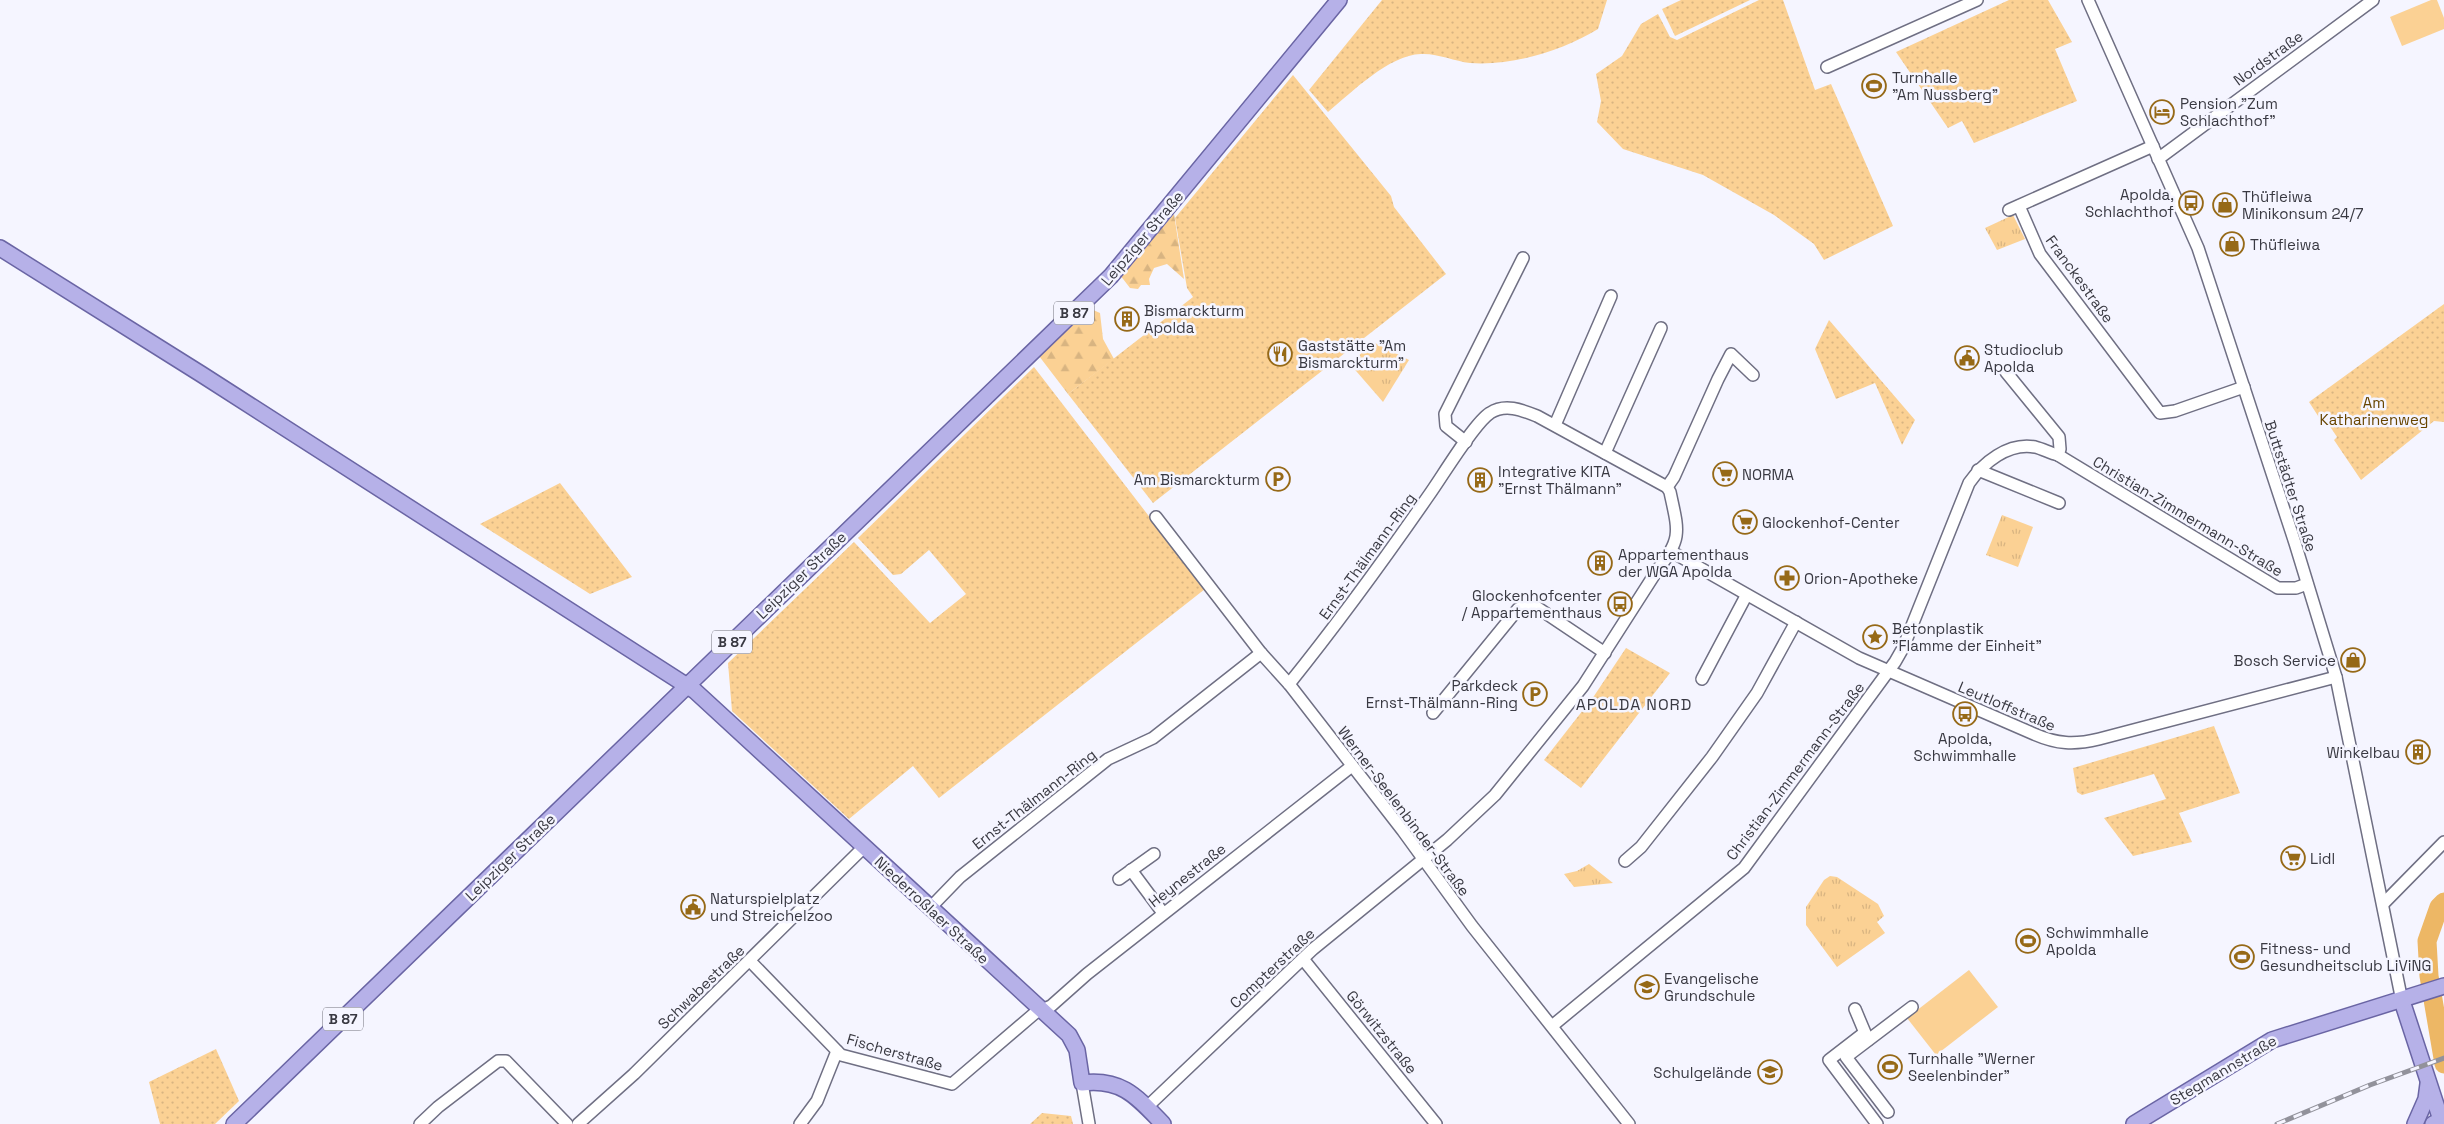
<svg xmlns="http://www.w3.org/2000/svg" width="2444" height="1124" font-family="'Space Grotesk',sans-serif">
<defs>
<pattern id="grass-dots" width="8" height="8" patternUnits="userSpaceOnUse" patternTransform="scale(1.25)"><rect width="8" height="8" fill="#fbd194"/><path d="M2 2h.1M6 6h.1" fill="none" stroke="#d8b481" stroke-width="1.8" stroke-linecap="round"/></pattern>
<pattern id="forest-firs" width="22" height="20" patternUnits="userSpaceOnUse" patternTransform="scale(1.25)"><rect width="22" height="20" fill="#fbd194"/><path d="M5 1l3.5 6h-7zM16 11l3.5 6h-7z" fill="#d8b481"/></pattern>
<pattern id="park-tufts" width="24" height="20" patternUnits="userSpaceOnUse" patternTransform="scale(1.25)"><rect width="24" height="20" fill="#fbd194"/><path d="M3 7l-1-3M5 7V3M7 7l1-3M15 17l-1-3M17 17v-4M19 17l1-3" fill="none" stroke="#d8b481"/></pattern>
</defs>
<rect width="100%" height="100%" fill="#f5f5ff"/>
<g fill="url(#grass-dots)">
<path d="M1382,0H1607L1598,29C1562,51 1513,66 1470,63C1454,61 1437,53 1421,54C1389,55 1352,92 1328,112L1309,90Z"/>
<polygon points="1681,0 1750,0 1675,36 1662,9"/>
<polygon points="1759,0 1783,0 1815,90 1831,84 1893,226 1824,260 1814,244 1774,215 1703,175 1623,149 1597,122 1601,101 1596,74 1622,56 1641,24 1658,14 1670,37 1677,40"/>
<polygon points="2009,0 2048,0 2072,42 2055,49 2077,101 1974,143 1962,121 1948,128 1896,52"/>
<polygon points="1293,75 1391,196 1394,207 1446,274 1153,503 1068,394 1193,297 1187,288 1175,218"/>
<polygon points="2444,304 2444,422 2434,421 2361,480 2334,440 2337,437 2325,419 2322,422 2309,402"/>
<polygon points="1829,320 1915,420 1902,445 1875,383 1836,399 1815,349"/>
<polygon points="1034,367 1205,589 939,798 913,766 849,819 732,711 728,663 854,542 930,623 966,594 929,550 901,574 893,575 858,538"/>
<polygon points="560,483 632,577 590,594 480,524"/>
<polygon points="1626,648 1670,673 1581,788 1544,760 1594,696"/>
<polygon points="2214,726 2240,793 2179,813 2192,842 2133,856 2104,818 2166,799 2154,774 2082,795 2077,792 2073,768"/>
<polygon points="216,1049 239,1101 215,1124 160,1124 149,1082"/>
<polygon points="1042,1113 1071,1116 1073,1124 1030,1124"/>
</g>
<g fill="url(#forest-firs)">
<polygon points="1174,214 1184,279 1167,264 1154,268 1149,279 1150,285 1141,285 1138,289 1130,288 1120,275"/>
<polygon points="1091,309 1100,313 1103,339 1114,359 1068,394 1039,356"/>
</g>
<g fill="url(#park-tufts)">
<polygon points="2013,215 2025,239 1997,250 1985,228"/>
<polygon points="1373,342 1409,360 1383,402 1350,364"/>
<polygon points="2002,515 2033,527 2018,567 1986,555"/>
<polygon points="1589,864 1613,883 1574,887 1564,874 1577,871"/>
<polygon points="1830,876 1837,877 1878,904 1884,916 1877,922 1885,933 1837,967 1806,925 1806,907 1824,880"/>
</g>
<g fill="#fbd194">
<polygon points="2431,0 2437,0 2444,18 2444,29 2402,46 2390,17"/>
<polygon points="1969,970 1998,1007 1936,1055 1907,1018"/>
</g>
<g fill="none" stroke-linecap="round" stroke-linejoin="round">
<polyline stroke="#edb765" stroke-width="19" points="2444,902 2439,907 2427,941 2429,976 2444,1064"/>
<g stroke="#6f6f83" stroke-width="14">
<g id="minor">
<polyline points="2088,0 2198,248 2295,543 2336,677 2402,1001"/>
<polyline points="1827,67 1977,0"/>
<polyline points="2158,159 2373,0"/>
<polyline points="2019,206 2040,254 2160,413 2175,411 2244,387"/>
<polyline points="2009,210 2153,146"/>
<polyline points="2006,372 2059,437 2060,449 2058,455"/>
<polyline points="1555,425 1611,296"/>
<polyline points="1466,442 1446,426 1445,414 1523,258"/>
<polyline points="1605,453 1661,328"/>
<polyline points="1978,470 2059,503"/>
<polyline points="1667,487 1674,477 1718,379 1731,354 1753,375"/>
<polyline points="1156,517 1261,653 1289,684 1403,831 1472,926 1629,1124"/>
<path d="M1672,552L1859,658L2034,734C2057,744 2074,745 2099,739L2336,677"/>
<polyline points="1702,679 1746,596"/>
<polyline points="1433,713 1518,609 1525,605 1535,606 1605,653"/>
<polyline points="1625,861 1641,847 1712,757 1757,693 1796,622"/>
<polyline points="1131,870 1163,913"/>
<polyline points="1119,879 1154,854"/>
<polyline points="2383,904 2444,842"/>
<polyline points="930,908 960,877 1108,759 1153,738 1261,653"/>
<polyline points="1303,959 1436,1124"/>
<polyline points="750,961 841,1055 952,1084 1035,1013 1051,1006 1087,974 1352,766"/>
<polyline points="1855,1009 1868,1040"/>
<path d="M1552,1026L1744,868L1895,662L1903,648L1969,483C1983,463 2008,442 2035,447C2043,449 2050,453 2058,455L2278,588H2296L2307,584"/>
<polyline points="1864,1033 1829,1060 1877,1124"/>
<polyline points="1082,1083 1089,1124"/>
<path d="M1147,1107L1313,949L1447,840L1495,795L1583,686L1658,569C1683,538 1678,530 1670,492L1667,487L1537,416C1522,410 1505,403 1490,413C1474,423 1442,477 1429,495C1384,560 1338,623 1289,684"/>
<polyline points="1888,1112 1846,1057 1912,1007"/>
<polyline points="420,1124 438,1107 498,1061 506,1061 567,1124"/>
<polyline points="578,1124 634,1074 864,847"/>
<polyline points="800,1124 817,1101 837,1051"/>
</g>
</g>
<g stroke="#6a65a4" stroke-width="18">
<g id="major">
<path d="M0,248L201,374L695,691L1069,1035L1077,1050L1082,1083C1122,1078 1137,1097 1163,1124"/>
<polyline points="2402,1001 2441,1120 2433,1124"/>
<polyline points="234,1124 1111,276 1339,0"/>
<polyline points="2134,1124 2272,1040 2444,986"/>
<polyline points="2415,1124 2426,1099 2428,1084"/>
</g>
</g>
<use href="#minor" stroke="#fff" stroke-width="11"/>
<use href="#major" stroke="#b6b1e8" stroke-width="15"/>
<g stroke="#92929b" stroke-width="5">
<polyline id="rail" points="2277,1124 2370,1085 2444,1058"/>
</g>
<use href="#rail" stroke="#f5f5ff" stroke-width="3" stroke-dasharray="9" stroke-linecap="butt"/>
</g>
<defs>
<g id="stadium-ring" transform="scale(1.25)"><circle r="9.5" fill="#f5f5ff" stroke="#966917" stroke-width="1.5"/><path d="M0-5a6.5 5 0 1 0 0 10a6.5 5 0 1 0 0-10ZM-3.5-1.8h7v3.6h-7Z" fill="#966917"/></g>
<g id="hotel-ring" transform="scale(1.25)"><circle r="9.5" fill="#f5f5ff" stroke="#966917" stroke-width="1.5"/><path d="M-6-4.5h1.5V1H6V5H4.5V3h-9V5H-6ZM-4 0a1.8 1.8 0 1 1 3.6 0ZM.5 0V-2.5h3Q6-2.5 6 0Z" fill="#966917"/></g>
<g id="bus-ring" transform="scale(1.25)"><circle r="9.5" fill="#f5f5ff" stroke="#966917" stroke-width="1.5"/><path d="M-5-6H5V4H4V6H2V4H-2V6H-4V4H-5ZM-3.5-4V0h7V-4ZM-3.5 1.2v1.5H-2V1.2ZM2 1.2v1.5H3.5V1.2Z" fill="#966917"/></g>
<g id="shop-ring" transform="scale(1.25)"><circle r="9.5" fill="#f5f5ff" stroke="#966917" stroke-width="1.5"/><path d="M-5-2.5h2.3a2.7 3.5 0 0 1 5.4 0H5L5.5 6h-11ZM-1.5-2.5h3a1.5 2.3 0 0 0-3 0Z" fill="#966917"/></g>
<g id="building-ring" transform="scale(1.25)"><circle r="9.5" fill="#f5f5ff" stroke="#966917" stroke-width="1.5"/><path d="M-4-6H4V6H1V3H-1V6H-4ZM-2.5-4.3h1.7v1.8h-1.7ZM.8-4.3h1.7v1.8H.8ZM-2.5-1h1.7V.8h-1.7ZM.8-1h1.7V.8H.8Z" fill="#966917"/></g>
<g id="restaurant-ring" transform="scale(1.25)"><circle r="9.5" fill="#f5f5ff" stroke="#966917" stroke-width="1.5"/><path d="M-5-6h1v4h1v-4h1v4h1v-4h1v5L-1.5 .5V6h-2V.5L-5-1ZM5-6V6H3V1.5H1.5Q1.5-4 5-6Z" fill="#966917"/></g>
<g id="civic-ring" transform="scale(1.25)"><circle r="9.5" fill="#f5f5ff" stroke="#966917" stroke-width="1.5"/><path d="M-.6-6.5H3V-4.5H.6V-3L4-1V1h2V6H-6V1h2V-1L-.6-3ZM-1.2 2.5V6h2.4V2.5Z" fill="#966917"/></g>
<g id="supermarket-ring" transform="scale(1.25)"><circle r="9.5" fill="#f5f5ff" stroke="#966917" stroke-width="1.5"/><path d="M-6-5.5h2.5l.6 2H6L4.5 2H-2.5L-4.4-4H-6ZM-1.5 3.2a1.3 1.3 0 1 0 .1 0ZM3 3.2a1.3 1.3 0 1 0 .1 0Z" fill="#966917"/></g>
<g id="parking-ring" transform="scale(1.25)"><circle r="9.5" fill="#f5f5ff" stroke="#966917" stroke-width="1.5"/><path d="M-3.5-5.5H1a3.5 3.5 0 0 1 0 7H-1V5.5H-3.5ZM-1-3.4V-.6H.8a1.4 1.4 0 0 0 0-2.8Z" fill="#966917"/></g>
<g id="pharmacy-ring" transform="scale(1.25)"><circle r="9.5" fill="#f5f5ff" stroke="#966917" stroke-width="1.5"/><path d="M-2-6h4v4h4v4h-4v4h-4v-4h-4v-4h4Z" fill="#966917"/></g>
<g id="sight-ring" transform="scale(1.25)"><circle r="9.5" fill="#f5f5ff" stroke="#966917" stroke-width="1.5"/><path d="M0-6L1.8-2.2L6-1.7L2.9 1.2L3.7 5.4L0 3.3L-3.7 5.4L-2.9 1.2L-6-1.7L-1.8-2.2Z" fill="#966917"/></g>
<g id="school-ring" transform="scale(1.25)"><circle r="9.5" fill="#f5f5ff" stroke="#966917" stroke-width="1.5"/><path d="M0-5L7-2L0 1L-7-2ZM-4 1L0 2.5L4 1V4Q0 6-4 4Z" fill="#966917"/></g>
</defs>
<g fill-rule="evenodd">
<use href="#stadium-ring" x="1874" y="86"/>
<use href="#hotel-ring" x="2162" y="112"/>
<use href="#bus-ring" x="2191" y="203"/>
<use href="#shop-ring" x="2225" y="205"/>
<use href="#shop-ring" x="2232" y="244"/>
<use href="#building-ring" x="1127" y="319"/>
<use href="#restaurant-ring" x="1280" y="354"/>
<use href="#civic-ring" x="1967" y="358"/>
<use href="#supermarket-ring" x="1725" y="474"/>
<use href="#parking-ring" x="1278" y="479"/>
<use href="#building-ring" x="1480" y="480"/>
<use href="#supermarket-ring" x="1745" y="522"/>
<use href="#building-ring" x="1600" y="563"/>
<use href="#pharmacy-ring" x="1787" y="578"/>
<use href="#bus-ring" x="1620" y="604"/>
<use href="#sight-ring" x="1875" y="637"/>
<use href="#shop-ring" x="2353" y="660"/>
<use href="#parking-ring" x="1535" y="694"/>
<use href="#bus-ring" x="1965" y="714"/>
<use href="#building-ring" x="2418" y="752"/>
<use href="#supermarket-ring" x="2293" y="858"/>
<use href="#civic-ring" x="693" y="907"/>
<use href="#stadium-ring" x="2028" y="941"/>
<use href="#stadium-ring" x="2242" y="957"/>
<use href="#school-ring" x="1647" y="987"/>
<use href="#stadium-ring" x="1890" y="1067"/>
<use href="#school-ring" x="1770" y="1072"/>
</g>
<g text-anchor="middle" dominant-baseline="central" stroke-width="5" stroke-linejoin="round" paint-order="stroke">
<g fill="#f5f5ff" stroke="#71717b" stroke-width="1">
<rect x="1054" y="301.5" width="40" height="23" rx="4"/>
<rect x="712" y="630.5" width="40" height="23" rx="4"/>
<rect x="323" y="1007.5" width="40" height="23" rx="4"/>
</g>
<g font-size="14" font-weight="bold" fill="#393942">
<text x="1074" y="313">B 87</text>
<text x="732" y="642">B 87</text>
<text x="343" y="1019">B 87</text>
</g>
<g font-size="15" fill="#393942" stroke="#f5f5ff">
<text transform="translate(2268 58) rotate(-36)">Nordstraße</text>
<text transform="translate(1142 238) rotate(-50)">Leipziger Straße</text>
<text transform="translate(2080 279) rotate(54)">Franckestraße</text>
<text transform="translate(2291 486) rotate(72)">Buttstädter Straße</text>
<text transform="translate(2188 516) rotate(31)">Christian-Zimmermann-Straße</text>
<text transform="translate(1367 556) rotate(-54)">Ernst-Thälmann-Ring</text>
<text transform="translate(801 575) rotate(-44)">Leipziger Straße</text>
<text transform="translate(2007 706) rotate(23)">Leutloffstraße</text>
<text transform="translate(1795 771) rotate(-53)">Christian-Zimmermann-Straße</text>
<text transform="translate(1034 799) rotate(-38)">Ernst-Thälmann-Ring</text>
<text transform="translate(1404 811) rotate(53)">Werner-Seelenbinder-Straße</text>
<text transform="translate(510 857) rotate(-44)">Leipziger Straße</text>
<text transform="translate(1187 875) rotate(-38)">Heynestraße</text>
<text transform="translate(932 910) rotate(43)">Niederroßlaer Straße</text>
<text transform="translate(1272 968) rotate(-43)">Compterstraße</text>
<text transform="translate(701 987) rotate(-44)">Schwabestraße</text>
<text transform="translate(1382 1032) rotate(51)">Görwitzstraße</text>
<text transform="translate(895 1052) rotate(16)">Fischerstraße</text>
<text transform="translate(2223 1070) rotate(-31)">Stegmannstraße</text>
</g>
<g font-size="15" fill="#393942" stroke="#f5f5ff" text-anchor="start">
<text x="1892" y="77">Turnhalle<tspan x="1892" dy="17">"Am Nussberg"</tspan></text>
<text x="2180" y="103">Pension "Zum<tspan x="2180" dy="17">Schlachthof"</tspan></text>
<text x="2174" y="194" text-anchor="end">Apolda,<tspan x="2174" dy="17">Schlachthof</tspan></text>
<text x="2242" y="196">Thüfleiwa<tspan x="2242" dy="17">Minikonsum 24/7</tspan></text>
<text x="2250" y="244">Thüfleiwa</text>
<text x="1144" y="310">Bismarckturm<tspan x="1144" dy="17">Apolda</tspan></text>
<text x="1298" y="345">Gaststätte "Am<tspan x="1298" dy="17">Bismarckturm"</tspan></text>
<text x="1984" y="349">Studioclub<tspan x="1984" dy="17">Apolda</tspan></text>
<text x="1498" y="471">Integrative KITA<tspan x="1498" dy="17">"Ernst Thälmann"</tspan></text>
<text x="1742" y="474">NORMA</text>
<text x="1260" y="479" text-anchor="end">Am Bismarckturm</text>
<text x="1762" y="522">Glockenhof-Center</text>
<text x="1618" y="554">Appartementhaus<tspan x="1618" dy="17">der WGA Apolda</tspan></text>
<text x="1804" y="578">Orion-Apotheke</text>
<text x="1602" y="595" text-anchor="end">Glockenhofcenter<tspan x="1602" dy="17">/ Appartementhaus</tspan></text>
<text x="1892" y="628">Betonplastik<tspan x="1892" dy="17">"Flamme der Einheit"</tspan></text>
<text x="2336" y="660" text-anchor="end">Bosch Service</text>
<text x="1518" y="685" text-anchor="end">Parkdeck<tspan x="1518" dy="17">Ernst-Thälmann-Ring</tspan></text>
<text x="1965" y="738" text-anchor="middle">Apolda,<tspan x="1965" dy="17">Schwimmhalle</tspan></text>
<text x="2400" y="752" text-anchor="end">Winkelbau</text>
<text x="2310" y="858">Lidl</text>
<text x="710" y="898">Naturspielplatz<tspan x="710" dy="17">und Streichelzoo</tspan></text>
<text x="2046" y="932">Schwimmhalle<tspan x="2046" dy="17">Apolda</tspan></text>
<text x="2260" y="948">Fitness- und<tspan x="2260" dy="17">Gesundheitsclub LiViNG</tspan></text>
<text x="1664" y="978">Evangelische<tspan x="1664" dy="17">Grundschule</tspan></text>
<text x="1908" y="1058">Turnhalle "Werner<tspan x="1908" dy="17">Seelenbinder"</tspan></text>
<text x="1752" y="1072" text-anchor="end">Schulgelände</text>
</g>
<g font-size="15" fill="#684500" stroke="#f5f5ff">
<text x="2374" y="402">Am<tspan x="2374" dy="17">Katharinenweg</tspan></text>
</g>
<g font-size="16" letter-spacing="1" fill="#393942" stroke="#f5f5ff">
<text x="1634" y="704">APOLDA NORD</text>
</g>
</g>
</svg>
